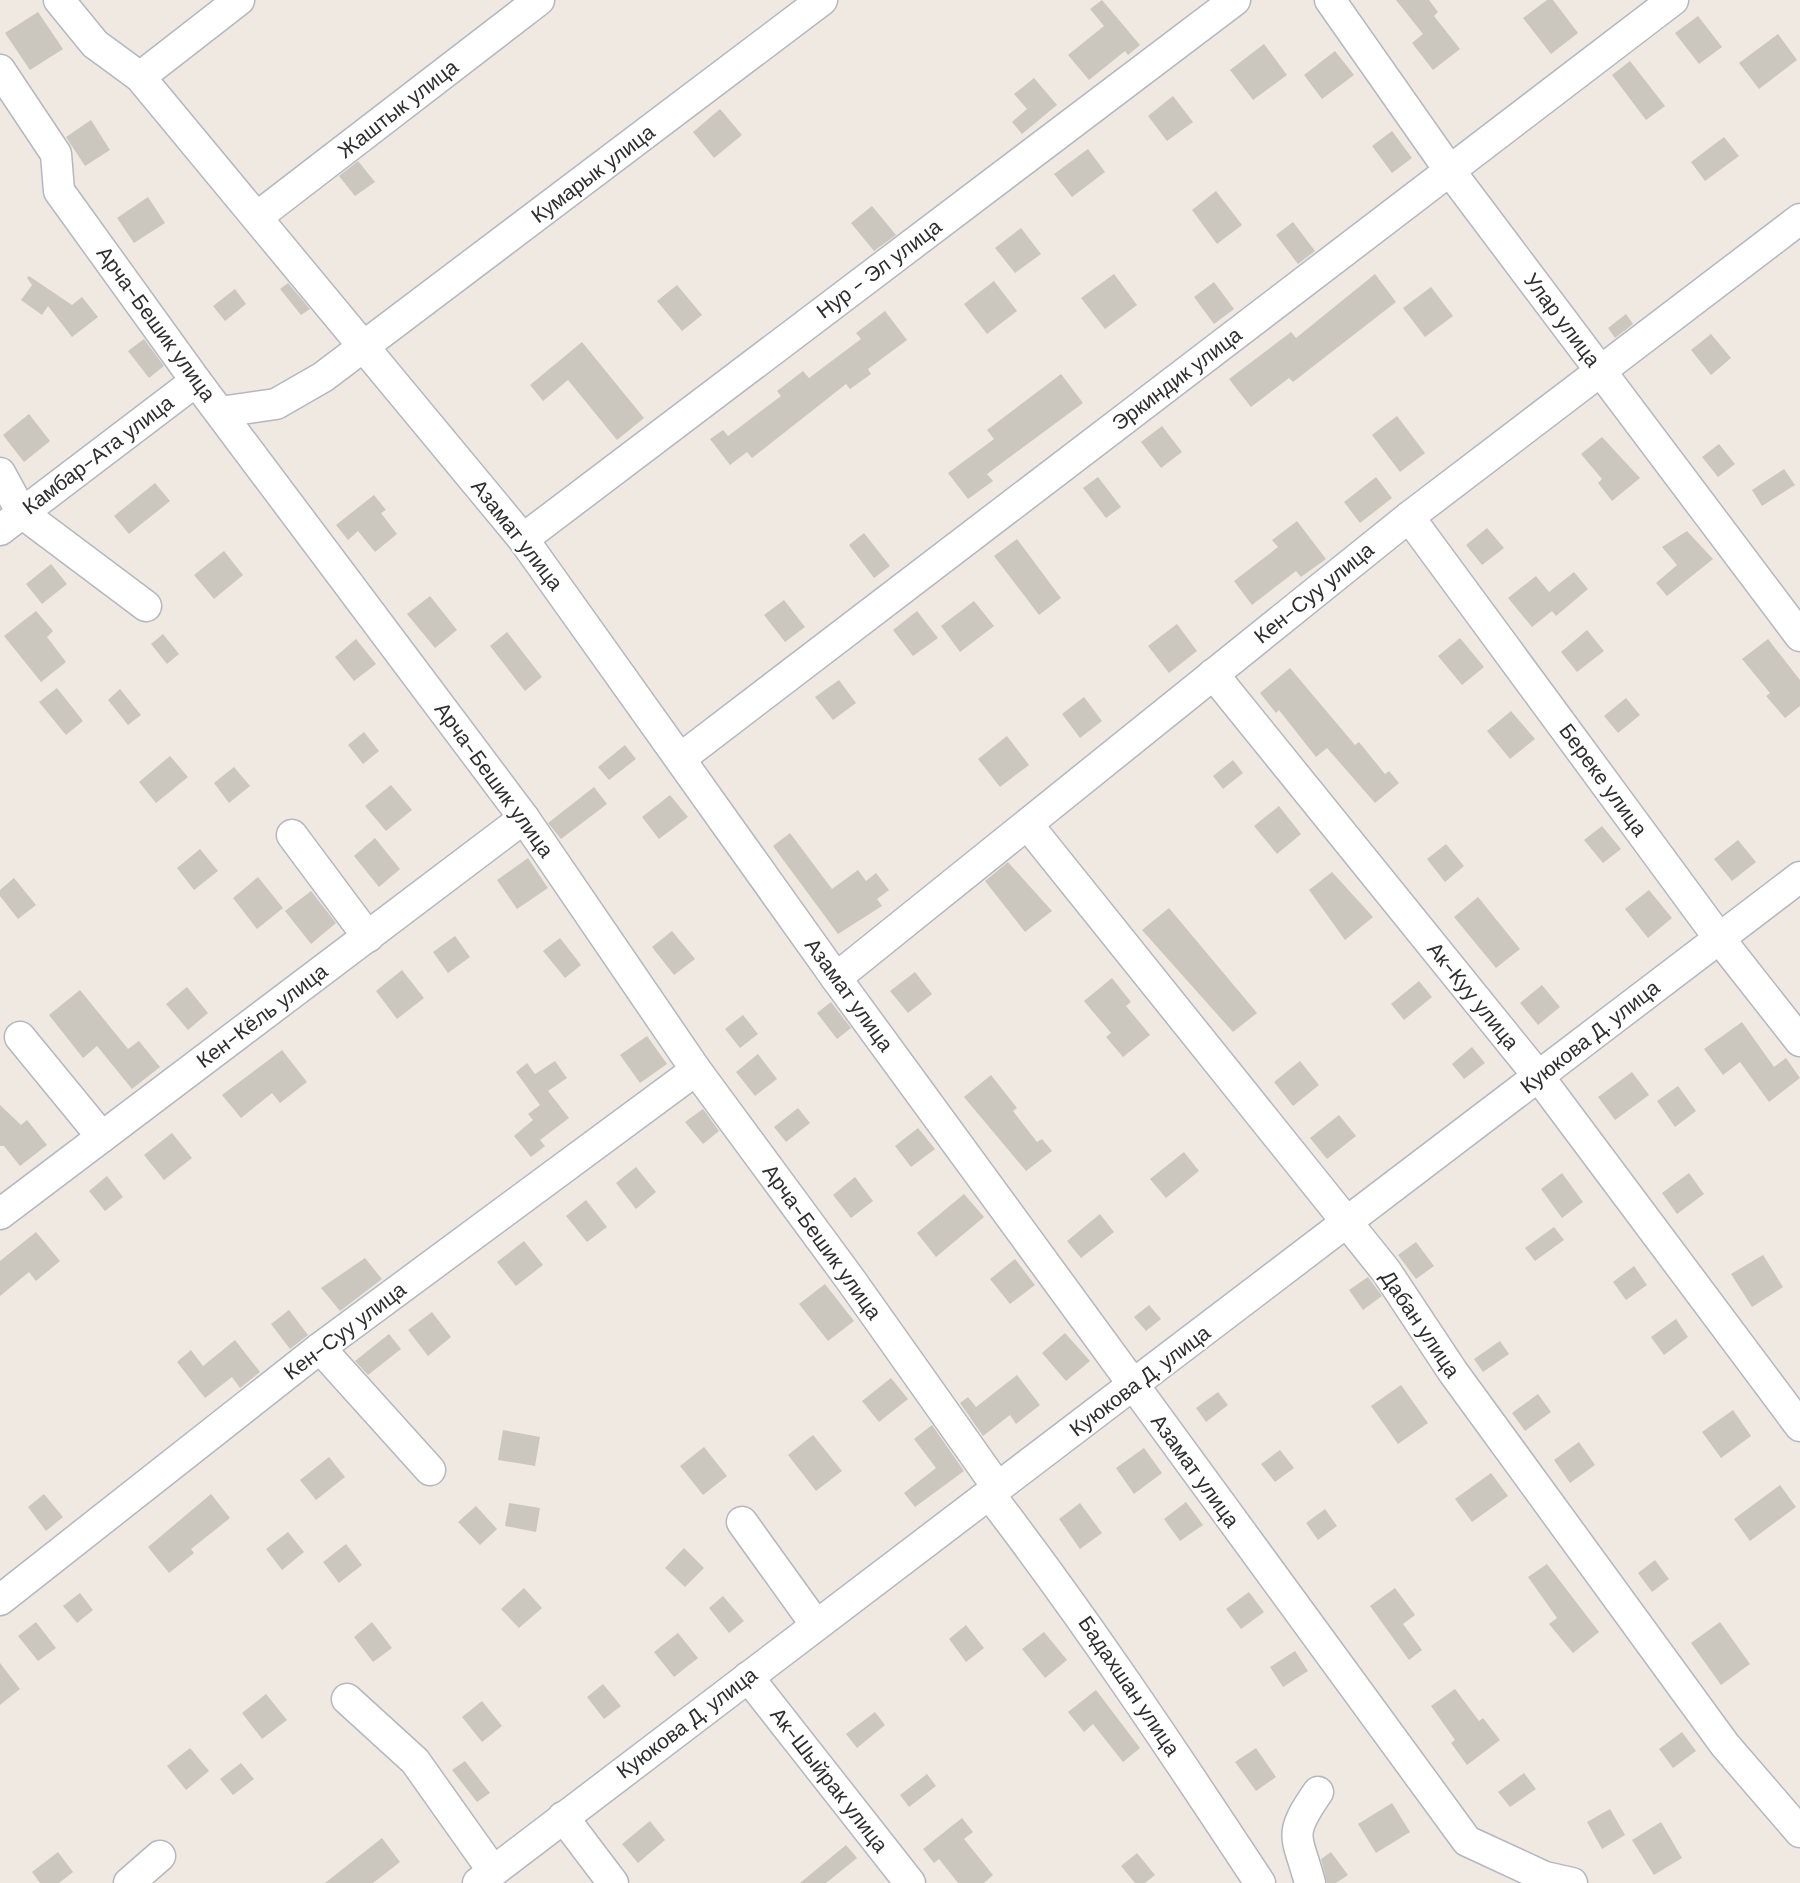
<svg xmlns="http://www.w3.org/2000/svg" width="1800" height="1883" font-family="'DM Sans',sans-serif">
<rect width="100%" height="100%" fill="#efe9e1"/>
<g fill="#cbc7bf">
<polygon points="1102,0 1140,45 1128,55 1125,51 1089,80 1068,55 1104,26 1090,9"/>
<polygon points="1396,0 1429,0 1438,12 1434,16 1460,49 1433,70 1412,43 1423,34"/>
<polygon points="1547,0 1553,0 1578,33 1551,54 1523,18"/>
<polygon points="38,12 63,49 30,70 5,33"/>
<polygon points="1698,16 1722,47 1699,64 1675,33"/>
<polygon points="1778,34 1797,60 1759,89 1739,63"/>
<polygon points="1264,44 1287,75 1253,100 1230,70"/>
<polygon points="1335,51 1354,75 1322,99 1304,75"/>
<polygon points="1630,61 1665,106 1646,120 1612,75"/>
<polygon points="1034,78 1057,105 1022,134 1012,122 1027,109 1014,94"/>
<polygon points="1173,96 1193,122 1167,141 1148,116"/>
<polygon points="720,109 742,135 714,158 693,132"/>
<polygon points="91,120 110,150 85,166 66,137"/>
<polygon points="1392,131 1412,158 1392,173 1372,146"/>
<polygon points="1724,137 1739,156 1705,181 1691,162"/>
<polygon points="1088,149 1105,172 1072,197 1054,174"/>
<polygon points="358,161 375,182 355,196 339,176"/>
<polygon points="1216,191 1242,225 1217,244 1192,210"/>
<polygon points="148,197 165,223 134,243 117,218"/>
<polygon points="872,206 896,235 874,251 851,223"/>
<polygon points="1293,222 1315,251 1298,264 1276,235"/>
<polygon points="1021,228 1041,254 1015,273 995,248"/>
<polygon points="1114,274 1137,305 1105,329 1081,298"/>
<polygon points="1375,274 1396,302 1293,382 1289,378 1251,407 1229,379 1291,332 1296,338"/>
<polygon points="29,276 72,305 82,297 98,317 72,337 48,306 42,315 21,300 32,285 27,278"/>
<polygon points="994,281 1017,311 987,334 964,304"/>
<polygon points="1214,282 1234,309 1214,324 1194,297"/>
<polygon points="288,283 310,309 301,315 280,289"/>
<polygon points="677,285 702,315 682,331 657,301"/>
<polygon points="1431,287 1453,316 1425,337 1403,308"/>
<polygon points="235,289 246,304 225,321 213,306"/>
<polygon points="885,311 907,340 868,369 871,374 850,389 846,384 752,458 747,452 730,465 710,439 723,430 728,436 781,396 777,391 803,371 809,378 861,339 856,333"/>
<polygon points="1626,314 1633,324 1615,338 1608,328"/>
<polygon points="1711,334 1731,358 1711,375 1691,350"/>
<polygon points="144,339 164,366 149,378 128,351"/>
<polygon points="582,342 644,418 617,440 568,380 543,401 530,385"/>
<polygon points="1061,374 1083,403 987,474 993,481 968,499 948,473 994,439 987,430"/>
<polygon points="29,414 50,441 24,462 3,435"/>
<polygon points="1397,416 1425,453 1400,472 1372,435"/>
<polygon points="1162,426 1182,452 1161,468 1141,442"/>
<polygon points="1602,437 1640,478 1612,501 1598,483 1602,479 1581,454"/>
<polygon points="1719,444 1735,464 1718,477 1702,457"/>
<polygon points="1784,469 1795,485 1762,506 1752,490"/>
<polygon points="1098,477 1121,507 1106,518 1083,488"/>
<polygon points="1376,477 1392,498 1360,523 1344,502"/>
<polygon points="155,483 170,501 129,534 114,516"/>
<polygon points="374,495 386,510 381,513 397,534 375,552 358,531 348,540 336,525"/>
<polygon points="1297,521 1326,559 1301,577 1296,571 1252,605 1234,581 1278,547 1272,540"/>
<polygon points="1487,528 1504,548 1482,565 1466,545"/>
<polygon points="1687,531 1713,559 1667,596 1656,583 1677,565 1662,547"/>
<polygon points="864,533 890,566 874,578 849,545"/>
<polygon points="1017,539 1061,598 1039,615 994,556"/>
<polygon points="224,551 243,575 214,599 194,575"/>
<polygon points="51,564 67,584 42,604 26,584"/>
<polygon points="1574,572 1588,589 1556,616 1552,611 1532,627 1508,598 1536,576 1549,592"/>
<polygon points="430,596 457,630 435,648 407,614"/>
<polygon points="784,600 805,627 785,642 764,615"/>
<polygon points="974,601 994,626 960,652 941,626"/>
<polygon points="36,611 53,631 47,637 66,662 41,682 4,636"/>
<polygon points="917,611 938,638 913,656 893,630"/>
<polygon points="1177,624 1197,651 1169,673 1148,646"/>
<polygon points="1587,630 1604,651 1577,672 1561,652"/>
<polygon points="507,632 542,677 525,691 490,646"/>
<polygon points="163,634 179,654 167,664 151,644"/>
<polygon points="1460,638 1484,667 1462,685 1438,656"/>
<polygon points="356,639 376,664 354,681 335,657"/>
<polygon points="1768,639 1800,680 1800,706 1785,718 1766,696 1770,693 1742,659"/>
<polygon points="1290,668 1355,745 1359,742 1385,774 1389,771 1399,783 1375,803 1327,748 1316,757 1279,710 1276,713 1260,693"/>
<polygon points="839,680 856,703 833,720 815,697"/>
<polygon points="57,688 83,721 66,735 39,702"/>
<polygon points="120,689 141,715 128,725 108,700"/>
<polygon points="1084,697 1102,721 1080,738 1062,714"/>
<polygon points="1626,698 1640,715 1618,733 1604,716"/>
<polygon points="1511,711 1535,739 1510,759 1487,731"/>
<polygon points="364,732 379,751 363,764 348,745"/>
<polygon points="1007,736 1029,765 1000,787 978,759"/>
<polygon points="625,745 636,759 609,780 598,767"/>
<polygon points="170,756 188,777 156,803 139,782"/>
<polygon points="1233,760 1243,773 1223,789 1213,776"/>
<polygon points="234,767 250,786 229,803 214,783"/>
<polygon points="391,785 412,810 386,831 365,806"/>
<polygon points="594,787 607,804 561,839 548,823"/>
<polygon points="670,795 688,817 659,839 642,817"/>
<polygon points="1279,806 1301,834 1277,854 1254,826"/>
<polygon points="1602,826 1621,849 1603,863 1584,840"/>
<polygon points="790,833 832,889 858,870 866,881 876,873 889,890 877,899 882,906 838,934 773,846"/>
<polygon points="375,838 400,869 379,887 354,856"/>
<polygon points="1738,840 1756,862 1732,881 1714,859"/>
<polygon points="1446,844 1464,866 1445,882 1427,859"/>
<polygon points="200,849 218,871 194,890 177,868"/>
<polygon points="528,858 548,888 517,909 497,880"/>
<polygon points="1008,862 1052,911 1025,932 985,881"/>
<polygon points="1332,872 1373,917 1345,940 1309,890"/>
<polygon points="258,877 283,908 257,929 233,898"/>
<polygon points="14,878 36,905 18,919 0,896 0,890"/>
<polygon points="1649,890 1672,918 1648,938 1625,909"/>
<polygon points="311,891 336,923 311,944 285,911"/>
<polygon points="1478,897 1520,949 1496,968 1454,917"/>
<polygon points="1169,908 1257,1013 1233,1032 1142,930"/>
<polygon points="672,931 695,959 674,975 652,947"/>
<polygon points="455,936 470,957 448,973 433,952"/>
<polygon points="560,938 581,965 565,978 543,951"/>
<polygon points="402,970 424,998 397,1019 376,991"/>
<polygon points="915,972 932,994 908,1013 890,991"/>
<polygon points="1112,978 1131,1002 1126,1006 1150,1035 1123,1057 1106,1037 1111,1033 1084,1001"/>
<polygon points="1419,981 1432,997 1404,1020 1391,1004"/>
<polygon points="1542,985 1560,1007 1538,1025 1520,1003"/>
<polygon points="187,987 208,1013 188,1030 166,1004"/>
<polygon points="80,990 128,1049 139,1041 160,1067 132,1089 97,1046 83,1058 49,1015"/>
<polygon points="831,1002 851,1028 837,1039 817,1013"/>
<polygon points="743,1015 758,1034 740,1048 725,1029"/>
<polygon points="1742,1022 1774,1067 1786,1058 1800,1078 1769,1102 1740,1062 1723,1075 1704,1049"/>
<polygon points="647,1036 667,1064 640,1083 620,1055"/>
<polygon points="1472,1047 1485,1063 1464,1079 1452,1064"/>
<polygon points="282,1050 307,1082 280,1103 272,1093 241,1118 222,1095"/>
<polygon points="758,1054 777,1079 755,1096 736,1072"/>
<polygon points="555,1061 567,1078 548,1091 569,1118 540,1140 545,1146 531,1157 514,1136 533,1120 528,1114 540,1105 516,1072 527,1063 535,1074"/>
<polygon points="1300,1061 1319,1085 1293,1106 1274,1082"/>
<polygon points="1632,1072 1649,1095 1615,1120 1598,1097"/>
<polygon points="991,1075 1017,1108 1013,1111 1037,1142 1042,1139 1052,1151 1026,1171 964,1097"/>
<polygon points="1678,1086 1696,1111 1675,1127 1657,1101"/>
<polygon points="0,1105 21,1125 27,1120 47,1145 20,1166 4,1146 0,1146"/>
<polygon points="798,1108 810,1123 786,1142 774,1127"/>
<polygon points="703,1109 719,1131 703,1144 685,1122"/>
<polygon points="1339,1115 1356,1136 1327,1159 1310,1138"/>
<polygon points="918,1128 935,1149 911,1167 895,1146"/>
<polygon points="172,1133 192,1158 164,1180 144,1155"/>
<polygon points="1184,1152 1199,1171 1166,1198 1150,1179"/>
<polygon points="636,1167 656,1192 636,1209 616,1183"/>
<polygon points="1562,1173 1583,1202 1562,1218 1541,1189"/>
<polygon points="1689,1173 1704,1194 1677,1214 1662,1193"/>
<polygon points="107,1176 123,1197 105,1211 89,1191"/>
<polygon points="855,1177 873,1201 851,1218 833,1195"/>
<polygon points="964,1194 984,1217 936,1257 917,1233"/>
<polygon points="586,1200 607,1227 587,1242 566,1216"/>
<polygon points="1100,1214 1114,1232 1081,1258 1067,1241"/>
<polygon points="1554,1227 1564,1240 1535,1261 1525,1248"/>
<polygon points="36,1232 60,1261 36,1281 29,1272 0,1296 0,1261"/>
<polygon points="524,1241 543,1265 516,1286 497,1262"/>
<polygon points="1416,1242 1434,1266 1416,1279 1398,1255"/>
<polygon points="1763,1255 1783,1287 1752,1307 1731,1274"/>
<polygon points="365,1258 382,1279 340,1311 321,1288"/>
<polygon points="1015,1259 1035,1285 1010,1304 990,1279"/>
<polygon points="1634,1266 1647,1285 1626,1300 1613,1282"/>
<polygon points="1368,1277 1382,1296 1363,1310 1349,1290"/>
<polygon points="825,1284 854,1321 828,1341 799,1304"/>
<polygon points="1149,1305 1161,1319 1146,1331 1134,1317"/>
<polygon points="289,1310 308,1335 290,1349 271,1324"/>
<polygon points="432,1312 451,1337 428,1356 408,1330"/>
<polygon points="1676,1319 1688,1337 1664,1355 1651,1337"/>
<polygon points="1065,1333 1090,1361 1066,1381 1042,1353"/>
<polygon points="389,1334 401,1349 368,1375 355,1361"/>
<polygon points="235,1340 260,1372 240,1388 232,1377 205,1398 177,1362 191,1350 203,1366"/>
<polygon points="1500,1341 1509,1354 1483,1372 1474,1359"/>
<polygon points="1017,1375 1040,1405 1016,1424 1010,1415 983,1436 960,1403 968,1397 976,1407"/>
<polygon points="891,1378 908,1399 879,1422 862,1401"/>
<polygon points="1401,1385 1428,1423 1398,1444 1371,1406"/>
<polygon points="1218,1392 1228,1405 1206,1422 1196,1408"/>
<polygon points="1538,1394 1551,1412 1525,1431 1512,1413"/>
<polygon points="1733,1410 1751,1436 1721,1458 1702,1432"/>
<polygon points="932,1425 964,1471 915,1507 904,1493 936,1468 914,1439"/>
<polygon points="503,1430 540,1437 535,1466 498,1460"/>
<polygon points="813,1435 842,1471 816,1491 788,1455"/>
<polygon points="1579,1442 1595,1465 1570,1483 1554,1460"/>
<polygon points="704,1447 727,1476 703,1495 680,1466"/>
<polygon points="1144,1448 1162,1473 1134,1494 1116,1468"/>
<polygon points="1280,1450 1294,1468 1275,1482 1261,1464"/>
<polygon points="329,1457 345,1477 316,1500 300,1480"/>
<polygon points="1491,1473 1508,1496 1472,1522 1455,1499"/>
<polygon points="1780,1485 1796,1507 1750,1541 1734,1519"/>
<polygon points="44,1494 63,1517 46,1531 28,1507"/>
<polygon points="211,1494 230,1518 191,1549 194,1553 169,1573 148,1547"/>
<polygon points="1186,1502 1203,1525 1180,1541 1164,1519"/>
<polygon points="509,1503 540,1508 536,1532 505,1526"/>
<polygon points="1080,1503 1102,1533 1080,1549 1059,1519"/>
<polygon points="476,1506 497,1529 480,1545 458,1522"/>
<polygon points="1325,1509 1337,1526 1318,1540 1306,1523"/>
<polygon points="288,1532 304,1552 282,1570 266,1549"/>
<polygon points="346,1544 362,1565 339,1583 323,1562"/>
<polygon points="684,1548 704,1568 685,1587 665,1568"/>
<polygon points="1655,1560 1669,1579 1652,1592 1638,1573"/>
<polygon points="1547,1564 1599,1632 1573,1653 1549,1624 1557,1618 1528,1577"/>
<polygon points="524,1588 542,1608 519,1628 501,1609"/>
<polygon points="1395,1588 1415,1615 1403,1624 1422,1650 1409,1660 1370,1606"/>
<polygon points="1249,1592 1264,1612 1241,1629 1226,1609"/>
<polygon points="80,1593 93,1610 77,1623 63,1606"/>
<polygon points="723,1596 744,1621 729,1633 709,1608"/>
<polygon points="36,1622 56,1648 38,1661 18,1636"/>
<polygon points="372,1622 392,1648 373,1662 354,1637"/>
<polygon points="1720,1622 1750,1664 1721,1685 1691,1643"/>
<polygon points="966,1625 984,1648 966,1662 949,1639"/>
<polygon points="1044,1632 1067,1660 1045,1678 1022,1649"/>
<polygon points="678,1633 698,1658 674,1677 654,1652"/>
<polygon points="1295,1651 1308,1671 1283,1687 1270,1667"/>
<polygon points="0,1663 20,1689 0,1705"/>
<polygon points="603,1684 621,1706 604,1719 587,1697"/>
<polygon points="1455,1689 1479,1721 1483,1718 1500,1740 1467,1765 1451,1743 1455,1740 1431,1706"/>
<polygon points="1096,1690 1140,1748 1123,1762 1093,1724 1084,1732 1068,1712"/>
<polygon points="266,1694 287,1720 262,1739 242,1713"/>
<polygon points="482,1701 502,1726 482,1742 462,1717"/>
<polygon points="875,1712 885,1725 857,1748 846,1734"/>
<polygon points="1682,1732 1696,1751 1673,1768 1659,1749"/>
<polygon points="190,1748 209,1771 186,1790 167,1766"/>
<polygon points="1256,1748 1276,1777 1256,1791 1235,1762"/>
<polygon points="465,1761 490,1793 477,1802 452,1770"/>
<polygon points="241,1763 254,1779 233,1795 220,1779"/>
<polygon points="1524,1773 1536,1789 1510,1807 1498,1792"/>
<polygon points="927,1774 936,1786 909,1807 900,1795"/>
<polygon points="1392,1803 1410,1832 1376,1853 1358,1824"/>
<polygon points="1610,1809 1625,1835 1602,1849 1587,1822"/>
<polygon points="962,1818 973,1832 964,1839 993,1875 984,1883 958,1883 939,1859 934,1863 923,1849"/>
<polygon points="650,1821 665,1840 638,1863 622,1844"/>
<polygon points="1661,1822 1682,1858 1654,1875 1632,1840"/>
<polygon points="382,1838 400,1862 373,1883 325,1883"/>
<polygon points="846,1845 857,1858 826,1883 800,1883"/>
<polygon points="58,1852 73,1872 59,1883 40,1883 32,1872"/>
<polygon points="1331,1852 1348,1875 1336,1883 1327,1883 1321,1859"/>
<polygon points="1137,1853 1155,1875 1145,1883 1135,1883 1121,1866"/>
</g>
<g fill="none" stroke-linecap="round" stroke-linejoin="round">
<g stroke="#b4b7c1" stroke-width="33">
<g id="minor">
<polyline points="59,0 95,44 140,77 523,539 836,978 1467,1841 1545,1877 1572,1883"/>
<polyline points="1330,0 1450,171 1800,636"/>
<polyline points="0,70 56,154 59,191 196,381 524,818 696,1070 850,1279 998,1488"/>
<polyline points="140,77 239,0"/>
<polyline points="257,217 539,0"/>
<polyline points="220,412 276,404 323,377 822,0"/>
<polyline points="0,473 22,513 146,606"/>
<polyline points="1409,517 1719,938 1800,1041"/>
<polyline points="0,530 196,381"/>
<polyline points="523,539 1235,0"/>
<polyline points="1213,674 1539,1077 1800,1426"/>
<polyline points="681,758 1673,0"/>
<polyline points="1028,825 1386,1271 1453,1372 1725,1745 1800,1832"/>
<polyline points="292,835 368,937"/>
<polyline points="836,978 1409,517 1800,219"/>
<polyline points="20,1037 102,1137"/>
<polyline points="0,1214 524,818"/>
<polyline points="320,1348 430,1470"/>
<path d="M990,1495C1086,1620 1173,1751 1260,1883"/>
<polyline points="742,1522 816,1625"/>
<polyline points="0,1600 320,1348 696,1070"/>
<polyline points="748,1677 910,1883"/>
<polyline points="347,1699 415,1761 493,1871"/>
<polyline points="563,1817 613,1883"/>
<polyline points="129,1883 160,1856"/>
<polyline points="478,1883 1800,877"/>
<path d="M1310,1883C1297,1834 1287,1837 1318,1792"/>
</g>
</g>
<use href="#minor" stroke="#fff" stroke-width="30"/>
</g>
<g text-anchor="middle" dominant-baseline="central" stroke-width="5" stroke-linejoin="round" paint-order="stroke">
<g font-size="21" fill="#2e2e2e" stroke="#fff">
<text transform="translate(398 109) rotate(-38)">Жаштык улица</text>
<text transform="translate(593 174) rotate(-37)">Кумарык улица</text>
<text transform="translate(879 269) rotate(-37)">Нур - Эл улица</text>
<text transform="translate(1562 320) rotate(53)">Улар улица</text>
<text transform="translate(156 324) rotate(54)">Арча-Бешик улица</text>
<text transform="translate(1177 379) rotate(-37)">Эркиндик улица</text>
<text transform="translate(98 455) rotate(-37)">Камбар-Ата улица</text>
<text transform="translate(517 535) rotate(52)">Азамат улица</text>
<text transform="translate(1314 593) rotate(-39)">Кен-Суу улица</text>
<text transform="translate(494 780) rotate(54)">Арча-Бешик улица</text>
<text transform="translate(1603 780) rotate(54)">Береке улица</text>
<text transform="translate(849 995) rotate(54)">Азамат улица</text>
<text transform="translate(1473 996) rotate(51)">Ак-Куу улица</text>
<text transform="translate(262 1016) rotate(-37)">Кен-Кёль улица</text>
<text transform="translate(1590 1037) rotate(-38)">Куюкова Д. улица</text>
<text transform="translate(822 1242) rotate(54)">Арча-Бешик улица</text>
<text transform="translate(1420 1324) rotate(56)">Дабан улица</text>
<text transform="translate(345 1331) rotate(-37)">Кен-Суу улица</text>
<text transform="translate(1140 1381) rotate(-37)">Куюкова Д. улица</text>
<text transform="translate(1195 1471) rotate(54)">Азамат улица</text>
<text transform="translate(1129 1686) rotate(56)">Бадахшан улица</text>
<text transform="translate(687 1723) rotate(-37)">Куюкова Д. улица</text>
<text transform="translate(829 1780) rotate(52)">Ак-Шыйрак улица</text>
</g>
</g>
</svg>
